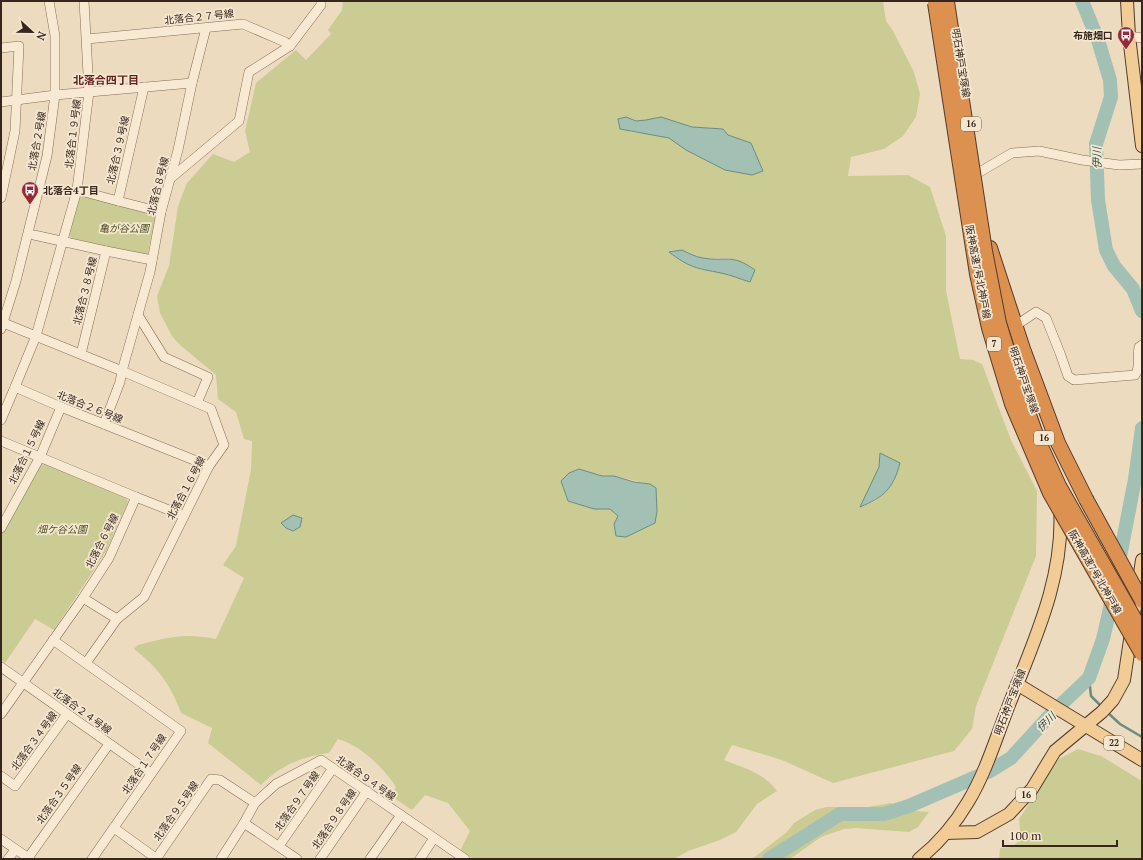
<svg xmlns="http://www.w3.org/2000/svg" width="1143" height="860" font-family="'PT Serif','Noto Sans JP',serif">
<rect width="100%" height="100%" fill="#eddbc0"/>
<g fill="#cbcb94" fill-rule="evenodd">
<path d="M343,1H883L886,21L893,31L914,72L920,94L916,117L903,136L884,149L851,157L848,176L908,175L930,187L946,236V291L960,359L973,360L982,364L1011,440L1037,491L1036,556L976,706L972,729L954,751L833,783L782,760L732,745L724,760C744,768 764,773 777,791L757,804L736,832L720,840L688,851L674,859H474L460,851L470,831L448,803L425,795L412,810L391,796L396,787C383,767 361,746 338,739L329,753C303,756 279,766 261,785L208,743L212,728L181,713C170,683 158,668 134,649L138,645C171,637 182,633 216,639L244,578L223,565L236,546L251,470L252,441L244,439L236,412L218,399L216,375L180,345L172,336L160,313L157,296L169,266L178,206L187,183L213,154L234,162L250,152L245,131L256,83L296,50L306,60L331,34L328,30L342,10ZM626,117L636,121H646L661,117L692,127L723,129L728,135L751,143L706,161L669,138L650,134L630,132ZM682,250L702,258H729L755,270L750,282L722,273L699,269L670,252ZM879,467L895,480L875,501L861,507ZM579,469L602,476H614L650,484L655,523L626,537L619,516L610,509H594L568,501Z"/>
<polygon points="81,196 156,213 147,256 71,238 68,232 77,198"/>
<polygon points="44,464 126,498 128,502 105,553 54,630 35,619 5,663 1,660 1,535 39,465"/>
<polygon points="1078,749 1101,756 1142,781 1142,859 999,859 1000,848 1012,847 1021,839 1019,819 1059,759"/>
<polygon points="891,803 906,810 929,812 918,827 909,832 856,828 844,829 821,837 790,859 752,859 787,832 794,823 815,810 826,807 868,807"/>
</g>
<g fill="#a3c0b4" stroke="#6a8d81">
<polygon points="626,117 636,121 646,120 661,117 692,127 723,129 728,135 751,143 763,171 752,175 725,170 686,150 669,138 620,129 618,119"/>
<path d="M682,250C688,253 696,257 703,258C727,262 731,253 755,270L750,282C740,279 731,275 721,273C696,268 690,268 669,252Z"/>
<path d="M880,453L900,463C893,489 884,497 860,507L879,467Z"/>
<polygon points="579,469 602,476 614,476 634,482 650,484 656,488 657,511 655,523 626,537 616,536 614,524 618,516 610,509 594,509 568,501 561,481 569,473"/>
<polygon points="293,515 302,518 300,527 293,531 286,528 281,523"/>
</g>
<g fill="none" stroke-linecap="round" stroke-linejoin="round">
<g stroke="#6a8d81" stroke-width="2.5">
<polyline points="1089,678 1091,696 1102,707"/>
<polyline points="1107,712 1120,724 1142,737"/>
</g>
<g stroke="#a3c0b4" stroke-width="14">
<polyline points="1082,1 1098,40 1110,80 1111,97 1096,144 1098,200 1106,250 1114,266 1133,289 1142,311"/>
<polyline points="769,859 840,814 884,814 909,806 990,771 1011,758 1053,712 1089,678 1103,639 1109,613 1135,479 1142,428"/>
</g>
<g stroke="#866c58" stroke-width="10">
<g id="minor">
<polyline points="84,1 89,92 77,190 36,336 15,387 61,407 209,466"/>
<polyline points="1129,36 1142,38"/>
<polyline points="87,39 243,24 285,42 290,46 249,72 239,121 171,178"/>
<polyline points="290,46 321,5 321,1"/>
<polyline points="1,48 19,46 15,131 1,198"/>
<polyline points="192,83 206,28"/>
<polyline points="1,102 55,95 192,83 178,150 161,212 150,272 122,371 1,322"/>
<polyline points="978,173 1012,153 1039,151 1082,160 1119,165 1142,164"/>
<polyline points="77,190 118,201 144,87"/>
<polyline points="118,201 161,212"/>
<polyline points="34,235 106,251 81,354"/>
<polyline points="106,251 152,260"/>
<polyline points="138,315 164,357 208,377 197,403"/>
<path d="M1015,326L1036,312L1046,318L1060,353L1068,376L1074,380L1135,375C1141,367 1137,356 1139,347L1142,345"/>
<polyline points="1,329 16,281 47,156 55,95 55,36 49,1"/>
<polyline points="1,420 15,387"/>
<polyline points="1,441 136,497 109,558 83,598 1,714"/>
<polyline points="136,497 184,516"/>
<polyline points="1,528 40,457 61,407"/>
<polyline points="83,598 117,619 144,597 209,466 224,445 211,409 122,371 120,382 104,424"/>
<polyline points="53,640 181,731 92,859"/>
<polyline points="86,663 117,619"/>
<polyline points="1,667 151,773"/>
<polyline points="1,776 15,786 67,714"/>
<polyline points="244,823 255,803 276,784 321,760 465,859"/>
<polyline points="114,828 157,859"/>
<polyline points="1,839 30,859"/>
<polyline points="279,846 333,768"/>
<polyline points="28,858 109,744"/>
<polyline points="8,859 15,850"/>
<polyline points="156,859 211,779 220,780 255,803"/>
<polyline points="221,859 244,823 297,859"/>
<polyline points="320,859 367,791"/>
<polyline points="370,859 401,815"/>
<polyline points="420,859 434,838"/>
</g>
</g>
<g stroke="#543b2d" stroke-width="14">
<g id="major">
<polyline points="1127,1 1129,36 1142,146"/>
<polyline points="1017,684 1142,760"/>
<polyline points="946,833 977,832 1009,814 1032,789 1055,751 1102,712 1113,700 1124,680 1142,560"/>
<path d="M919,859C939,843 955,824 968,802C985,774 995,741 1007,710C1032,645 1065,579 1060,507"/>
</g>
</g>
<g stroke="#543b2d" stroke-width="16">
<polyline id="highway" points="990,248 1023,349 1058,443 1086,499"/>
</g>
<use href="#minor" stroke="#f8e9d3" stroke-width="9"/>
<use href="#major" stroke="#f1cc97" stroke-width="12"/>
<use href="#highway" stroke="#dd9150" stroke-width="14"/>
<g stroke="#543b2d" stroke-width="16" stroke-linecap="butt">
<g id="highway-bridge">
<polyline points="947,2 985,251 999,323 1016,379 1038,440 1059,486 1142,632"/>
<polyline points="935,3 977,274 989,328 1012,404 1050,493 1142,654"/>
<polyline points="1086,499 1142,601"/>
</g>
</g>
<use href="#highway-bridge" stroke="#dd9150" stroke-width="14"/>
</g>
<defs>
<g id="bus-pin" transform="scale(0.9)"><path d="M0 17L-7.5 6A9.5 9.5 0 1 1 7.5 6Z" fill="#952935" stroke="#f5e6d0"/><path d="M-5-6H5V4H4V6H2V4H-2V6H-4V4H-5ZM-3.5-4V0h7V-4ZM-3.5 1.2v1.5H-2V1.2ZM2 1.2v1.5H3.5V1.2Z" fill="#fff"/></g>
</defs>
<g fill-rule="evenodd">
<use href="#bus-pin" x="1126" y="35"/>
<use href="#bus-pin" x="30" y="190"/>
</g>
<g text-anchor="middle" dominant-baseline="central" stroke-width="3.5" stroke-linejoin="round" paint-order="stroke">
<g fill="#f5e6d0" stroke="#6f6053" stroke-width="1">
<rect x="961" y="117" width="20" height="14" rx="3"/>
<rect x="987" y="337" width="14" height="14" rx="3"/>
<rect x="1034" y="431" width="20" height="14" rx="3"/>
<rect x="1104" y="736" width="20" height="14" rx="3"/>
<rect x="1016" y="788" width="20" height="14" rx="3"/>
</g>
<g font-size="9" font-weight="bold" fill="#36261d">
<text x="971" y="124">16</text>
<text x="994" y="344">7</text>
<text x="1044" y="438">16</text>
<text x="1114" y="743">22</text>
<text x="1026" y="795">16</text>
</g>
<g font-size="10" fill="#36261d" stroke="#f5e6d0">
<text transform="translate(199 17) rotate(-6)">北落合２７号線</text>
<text transform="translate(961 63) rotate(81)">明石神戸宝塚線</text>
<text transform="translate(73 134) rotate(-83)">北落合１９号線</text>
<text transform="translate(37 141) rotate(-80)">北落合２号線</text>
<text transform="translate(118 150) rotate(-77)">北落合３９号線</text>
<text transform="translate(158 186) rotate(-76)">北落合８号線</text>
<text transform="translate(978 272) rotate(79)">阪神高速7号北神戸線</text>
<text transform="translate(85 291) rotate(-76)">北落合３８号線</text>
<text transform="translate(1024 380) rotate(71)">明石神戸宝塚線</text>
<text transform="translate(90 407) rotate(22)">北落合２６号線</text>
<text transform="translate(27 452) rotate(-64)">北落合１５号線</text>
<text transform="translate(186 488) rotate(-62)">北落合１６号線</text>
<text transform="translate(102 541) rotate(-63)">北落合６号線</text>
<text transform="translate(1095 572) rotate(60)">阪神高速7号北神戸線</text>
<text transform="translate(1010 702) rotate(-69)">明石神戸宝塚線</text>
<text transform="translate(82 711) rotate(36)">北落合２４号線</text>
<text transform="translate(34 741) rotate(-54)">北落合３４号線</text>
<text transform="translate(144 764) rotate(-56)">北落合１７号線</text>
<text transform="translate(366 778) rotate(35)">北落合９４号線</text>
<text transform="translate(59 794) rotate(-55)">北落合３５号線</text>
<text transform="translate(297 801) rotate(-55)">北落合９７号線</text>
<text transform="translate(176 811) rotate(-55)">北落合９５号線</text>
<text transform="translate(334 819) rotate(-56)">北落合９８号線</text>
</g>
<g font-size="10" font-weight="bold" fill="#36261d" stroke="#f5e6d0" text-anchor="end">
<text x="1113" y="35">布施畑口</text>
<text x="43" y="190" text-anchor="start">北落合4丁目</text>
</g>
<g font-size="10" font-style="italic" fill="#4b5223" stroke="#f5e6d0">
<text x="124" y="228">亀が谷公園</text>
<text x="62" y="529">畑ケ谷公園</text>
</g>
<g font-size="11" font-weight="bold" fill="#62241c" stroke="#f5e6d0">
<text x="106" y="80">北落合四丁目</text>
</g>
<g font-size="11" font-style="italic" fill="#2c564f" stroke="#f5e6d0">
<text transform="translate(1097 158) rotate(-91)">伊川</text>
<text transform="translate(1046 722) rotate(-45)">伊川</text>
</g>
</g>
<rect width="1143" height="860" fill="none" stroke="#36261d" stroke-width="4"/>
<g transform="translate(32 32) rotate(112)" stroke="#f5e6d0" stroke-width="3" paint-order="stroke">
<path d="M0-3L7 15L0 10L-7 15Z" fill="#36261d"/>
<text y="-6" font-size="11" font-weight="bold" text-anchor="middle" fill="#36261d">N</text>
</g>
<path d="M1003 840v6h114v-6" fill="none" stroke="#36261d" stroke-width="2"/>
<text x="1009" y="840" font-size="12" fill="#36261d" stroke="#f5e6d0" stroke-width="3" paint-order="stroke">100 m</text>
</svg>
